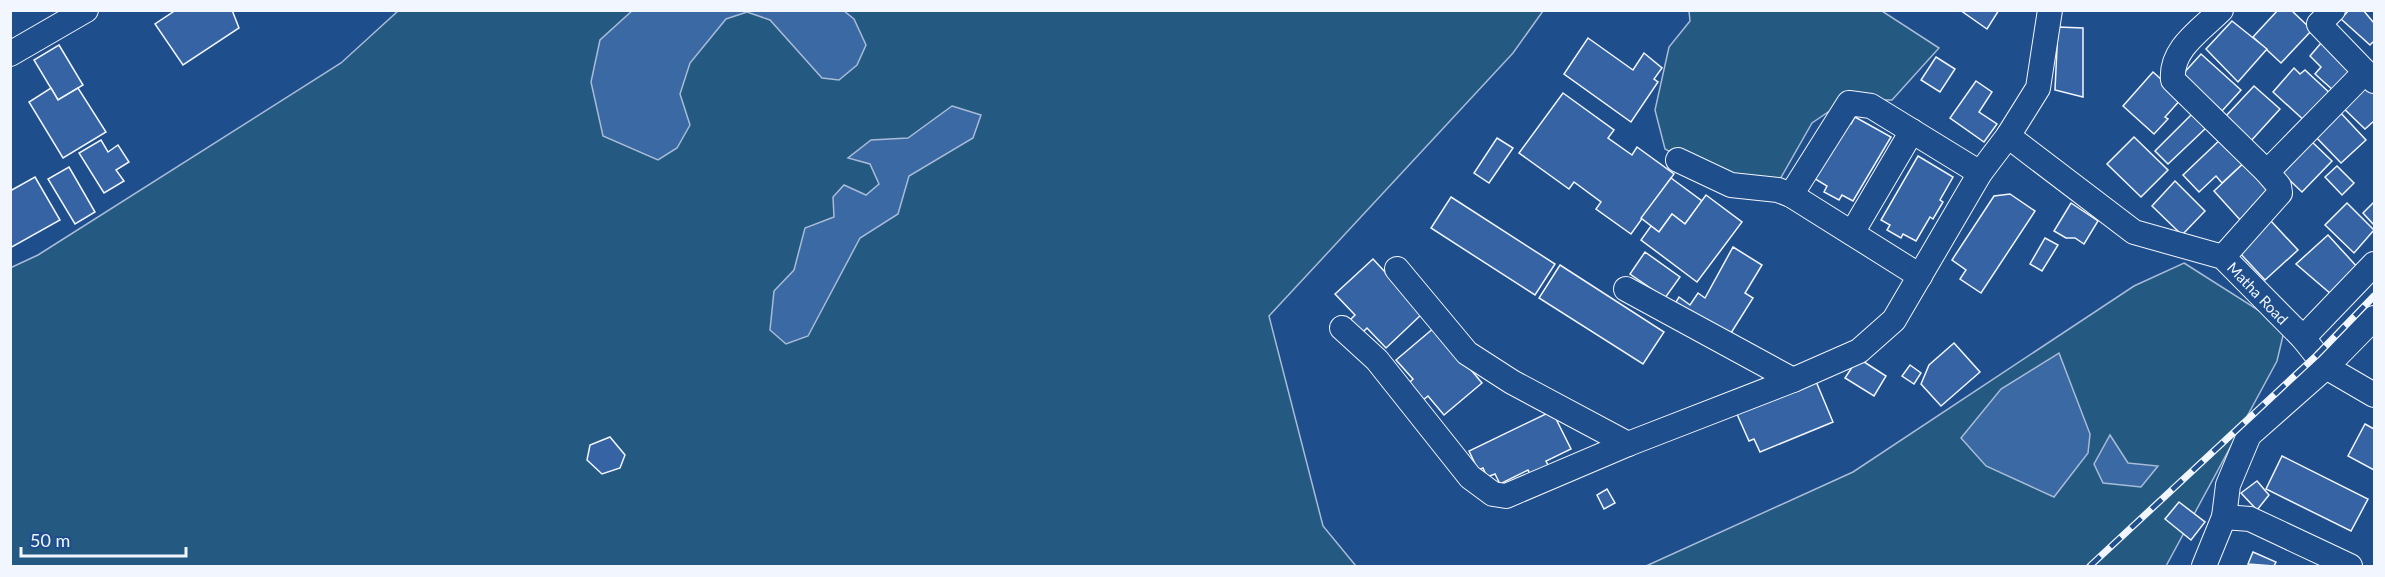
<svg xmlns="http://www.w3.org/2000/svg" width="2385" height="577" font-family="Lato,sans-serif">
<rect width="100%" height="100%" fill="#1f4e8c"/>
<g fill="#245a82" stroke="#a8bbd7" stroke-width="1.5">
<polygon points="398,11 1543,11 1513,53 1269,316 1323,526 1356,566 11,566 10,268 38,255 341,63"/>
<polygon points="1689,11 1882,11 1939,48 1892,100 1846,100 1812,123 1775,188 1724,181 1665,149 1655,110 1669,47 1690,21"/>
<polygon points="2184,263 2285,327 2277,361 2166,566 1646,566 1853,472 2134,286"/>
</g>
<g fill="#3b69a3" stroke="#a8bbd7" stroke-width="1.5">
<polygon points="633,10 844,11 854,19 866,45 857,65 839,80 822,78 770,20 747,12 726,19 690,63 680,94 690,125 677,148 658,160 603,136 591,82 600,40"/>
<polygon points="952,106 981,115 973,138 909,176 898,214 860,238 808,336 786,344 770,330 774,291 794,270 805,228 834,217 833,197 844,185 866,195 879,184 870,164 848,158 871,140 908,138"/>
<polygon points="2059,353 2090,434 2088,453 2054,497 1986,466 1961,438 2001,389"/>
<polygon points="2110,435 2128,463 2158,466 2141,487 2103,483 2094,464"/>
</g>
<g fill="#3563a3" stroke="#f2f6ff" stroke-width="1.5">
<polygon points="176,10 232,10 239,28 183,65 155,24"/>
<polygon points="1960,10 1999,10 1987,29"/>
<polygon points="2278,10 2291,10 2312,30 2281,63 2253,37"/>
<polygon points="2349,10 2363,10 2374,23 2374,41 2370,45 2341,19"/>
<polygon points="2232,21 2267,49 2238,82 2206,49"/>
<polygon points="2058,27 2083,28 2083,97 2055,90"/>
<polygon points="1588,38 1633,70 1644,53 1662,68 1654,79 1658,82 1631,122 1564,74"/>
<polygon points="2321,43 2354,72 2334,91 2315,74 2321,67 2310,56"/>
<polygon points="59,45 83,85 58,100 34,60"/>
<polygon points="2201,54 2241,90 2222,111 2182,75"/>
<polygon points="1936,57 1955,69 1940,92 1921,80"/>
<polygon points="2294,68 2300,74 2305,70 2333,96 2307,123 2273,92"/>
<polygon points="2153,72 2182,98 2165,117 2168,119 2154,134 2123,106"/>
<polygon points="2363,74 2374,85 2374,121 2365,129 2337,102"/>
<polygon points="1976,81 1992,92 1979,112 1997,124 1984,142 1950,118"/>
<polygon points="2254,86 2280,109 2250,142 2224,118"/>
<polygon points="51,88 58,100 78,88 106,132 63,158 29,102"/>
<polygon points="1563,93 1614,130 1608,138 1632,155 1637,147 1674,174 1631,234 1596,209 1601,202 1574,182 1569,189 1519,153"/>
<polygon points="2338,110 2366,140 2341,163 2313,134"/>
<polygon points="2192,114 2206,128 2168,164 2155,151"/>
<polygon points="1855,117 1891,137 1853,201 1842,195 1839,200 1824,192 1827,186 1812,177 1845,120 1851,124"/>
<polygon points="2224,136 2247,160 2222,183 2216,176 2199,192 2183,175"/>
<polygon points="2134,137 2168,170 2141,197 2107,164"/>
<polygon points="1497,138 1513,148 1489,183 1474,173"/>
<polygon points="2309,139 2332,161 2302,192 2279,170"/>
<polygon points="101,140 108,152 118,145 129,162 116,170 124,181 104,193 79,153"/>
<polygon points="1918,156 1953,177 1940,200 1943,202 1933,219 1930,217 1916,241 1903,234 1901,238 1887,230 1890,225 1881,220"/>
<polygon points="2247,160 2276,192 2242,222 2214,191"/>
<polygon points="2337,166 2354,183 2342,195 2325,177"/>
<polygon points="69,167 95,212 75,224 48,179"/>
<polygon points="35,177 60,220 10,248 10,191"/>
<polygon points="1671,178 1702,201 1685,224 1672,214 1659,232 1641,218"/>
<polygon points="2175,181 2205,211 2182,235 2152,206"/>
<polygon points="2010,194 2035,211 1981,293 1960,279 1966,270 1952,260 1994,196"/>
<polygon points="1706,195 1742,222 1697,282 1641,240 1651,226 1659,232 1672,214 1685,224"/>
<polygon points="1451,197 1555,264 1535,295 1431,228"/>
<polygon points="2374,202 2374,225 2363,213"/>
<polygon points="2071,203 2098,221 2084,244 2075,238 2066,238 2054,231"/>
<polygon points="2347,203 2374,230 2354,253 2325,225"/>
<polygon points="2270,220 2298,250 2265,280 2237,250"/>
<polygon points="2328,235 2359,269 2331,294 2296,264"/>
<polygon points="2045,238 2058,245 2042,271 2030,264"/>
<polygon points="1733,247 1762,265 1745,293 1753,298 1726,341 1673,307 1679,297 1690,305 1698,293 1705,298"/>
<polygon points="1645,252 1680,277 1665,298 1630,274"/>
<polygon points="1373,259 1423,313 1386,348 1367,328 1362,333 1350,320 1355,315 1335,294"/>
<polygon points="1560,265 1664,332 1643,364 1539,298"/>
<polygon points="1435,327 1482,383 1444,415 1428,396 1422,401 1407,385 1413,379 1396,360"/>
<polygon points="1954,343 1980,372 1941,406 1921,384 1929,365"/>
<polygon points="1858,358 1886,376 1874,396 1845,378"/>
<polygon points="1910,365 1921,373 1914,384 1902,376"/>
<polygon points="1815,379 1833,422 1760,452 1754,439 1749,441 1736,412"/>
<polygon points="1552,411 1571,449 1546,461 1550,469 1532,478 1528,470 1500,484 1495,474 1487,477 1483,468 1478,470 1469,451"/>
<polygon points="2365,424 2374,429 2374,470 2348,456"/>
<polygon points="610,437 625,455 620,468 602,474 587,460 590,445"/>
<polygon points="2282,456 2368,499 2351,531 2266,489"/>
<polygon points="2257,481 2269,495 2257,510 2241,493"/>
<polygon points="1607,489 1615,503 1604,509 1597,495"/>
<polygon points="2179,502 2205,522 2191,540 2165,519"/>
<polygon points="2253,552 2276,562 2274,566 2248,564"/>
</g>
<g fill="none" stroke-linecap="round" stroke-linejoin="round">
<g stroke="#f2f6ff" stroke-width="26">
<g id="minor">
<path d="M2221,10C2201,30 2170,49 2173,80L2267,172L2279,186L2280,193L2223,257"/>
<polyline points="2333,10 2319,24 2374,81"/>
<polyline points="10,54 86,10"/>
<polyline points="2008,136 2134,232 2223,257 2303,338 2326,367 2374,395"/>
<polyline points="1678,160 1731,185 1778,190 1791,195 1920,276"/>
<polyline points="2267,172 2365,72"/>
<polyline points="1791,195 1849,103 1871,106 1980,173"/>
<polyline points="1852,233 1912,131"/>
<polyline points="1397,269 1467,353 1512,382 1628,444"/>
<polyline points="1626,289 1793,380"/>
<polyline points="1342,328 1377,360 1470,477 1493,494 1506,496 1628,444 1793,380 1859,351 1894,320 1980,173 2008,136 2038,88 2050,10"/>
<polyline points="2303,338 2374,264"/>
<polyline points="2224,517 2250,519 2350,566"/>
<polyline points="2204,566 2224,517 2228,485 2249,435 2326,367 2374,318"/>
</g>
</g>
<use href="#minor" stroke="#1f4e8c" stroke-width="24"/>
<g stroke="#f2f6ff" stroke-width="7">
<polyline id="rail" points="2090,566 2317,355 2374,296"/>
</g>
<use href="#rail" stroke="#1f4e8c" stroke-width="4.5" stroke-dasharray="14" stroke-linecap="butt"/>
</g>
<g text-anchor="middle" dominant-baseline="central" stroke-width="4.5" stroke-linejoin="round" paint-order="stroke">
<g font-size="15" fill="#f2f6ff" stroke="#1f4e8c">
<text transform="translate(2258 293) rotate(46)">Matha Road</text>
</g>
</g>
<rect width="2385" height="577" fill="none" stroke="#f2f6ff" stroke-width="24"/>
<path d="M21 547v9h165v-9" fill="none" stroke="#f2f6ff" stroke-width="3"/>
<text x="30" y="547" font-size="18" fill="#f2f6ff" stroke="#1f4e8c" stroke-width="4.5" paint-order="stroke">50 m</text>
</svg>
